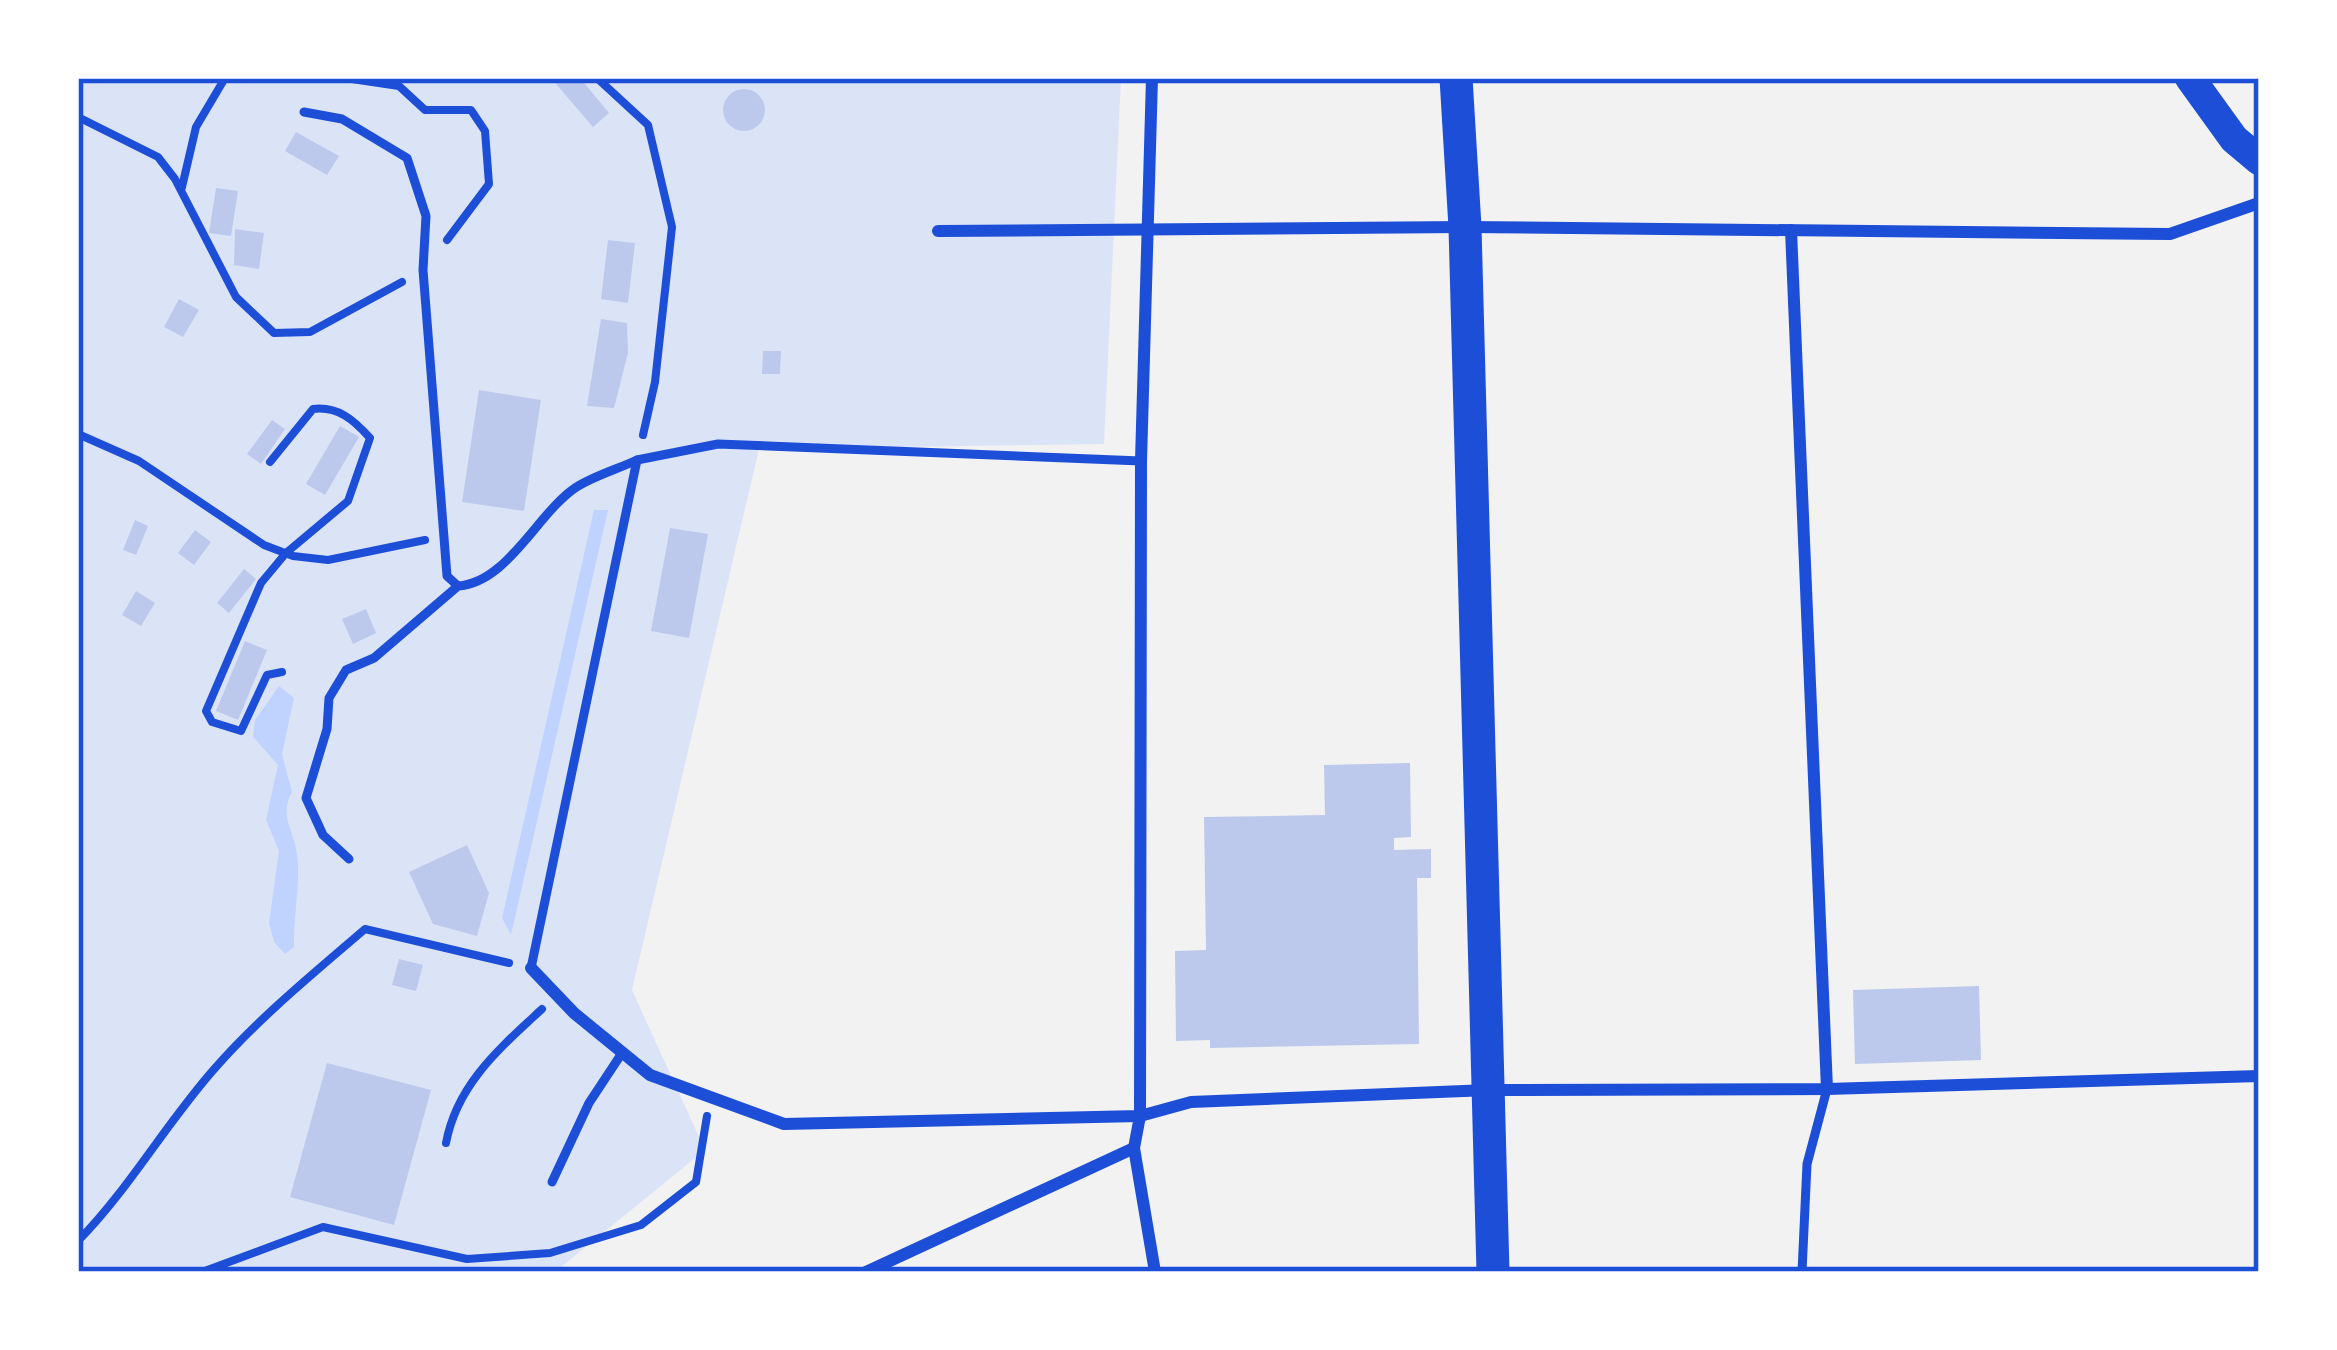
<svg xmlns="http://www.w3.org/2000/svg" width="2337" height="1350" font-family="'DM Sans',sans-serif">
<rect width="100%" height="100%" fill="#f2f2f2"/>
<polygon fill="#dbe4f7" points="78,78 1121,78 1104,444 759,449 632,990 705,1150 555,1272 78,1272"/>
<g fill="#bfd3fe">
<polygon points="594,510 608,510 511,935 502,918"/>
<path d="M279,686L294,698L282,754L292,792C280,814 291,826 296,848C302,878 293,916 294,947L285,954L274,942L269,923L279,851L266,820L278,765L253,737L255,720Z"/>
</g>
<g fill="#bdc9ec">
<polygon points="551,78 580,78 609,113 593,127"/>
<circle cx="744" cy="110" r="21"/>
<polygon points="296,132 339,156 327,175 285,151"/>
<polygon points="216,188 238,191 231,236 209,233"/>
<polygon points="235,229 264,233 259,269 234,265"/>
<polygon points="608,240 635,243 628,303 601,299"/>
<polygon points="179,299 199,310 183,337 164,327"/>
<polygon points="601,319 627,323 628,353 614,408 587,406"/>
<polygon points="763,351 781,351 780,374 762,374"/>
<polygon points="479,390 541,400 524,511 462,502"/>
<polygon points="272,420 285,429 261,464 247,454"/>
<polygon points="340,426 359,437 325,495 306,484"/>
<polygon points="135,520 148,526 136,555 123,550"/>
<polygon points="670,528 708,534 689,638 651,631"/>
<polygon points="195,530 211,542 194,565 178,553"/>
<polygon points="244,569 256,579 229,613 217,603"/>
<polygon points="136,591 155,603 141,626 122,615"/>
<polygon points="366,609 376,633 353,644 342,619"/>
<polygon points="245,641 267,650 238,720 216,711"/>
<polygon points="1410,763 1411,837 1394,838 1394,850 1431,849 1431,878 1417,878 1419,1044 1210,1048 1210,1040 1176,1041 1175,951 1206,950 1204,817 1325,815 1324,765"/>
<polygon points="467,845 489,893 477,936 433,924 409,872"/>
<polygon points="399,959 423,965 416,991 392,985"/>
<polygon points="1979,986 1981,1060 1855,1064 1853,990"/>
<polygon points="327,1063 431,1090 394,1225 290,1197"/>
</g>
<g fill="none" stroke-linecap="round" stroke-linejoin="round">
<g stroke="#1d4ed8" stroke-width="8">
<polyline points="345,78 399,86 425,110 471,110 485,131 489,184 447,240"/>
<polyline points="597,78 648,125 672,227 655,382 643,435"/>
<polyline points="78,117 158,157 175,179 236,297 274,333 310,332 402,282"/>
<polyline points="182,187 196,127 225,78"/>
<polyline points="78,434 139,461 264,545 293,556 328,560 425,540"/>
<path d="M270,462L313,409C338,406 354,420 370,438L348,501L286,553L261,583L206,711L212,722L241,731L267,675L282,672"/>
<path d="M446,1143C457,1084 500,1048 542,1009"/>
<path d="M78,1241C130,1188 166,1123 216,1067C260,1017 314,973 365,929L509,963"/>
<polyline points="202,1272 323,1227 467,1259 550,1253 641,1225 696,1182 707,1116"/>
</g>
<g stroke="#1d4ed8" stroke-width="9">
<polyline points="304,112 342,119 407,158 426,216 423,270 447,576 458,586"/>
<path d="M349,859L323,835L306,798L327,729L329,698L346,670L374,658L458,586C507,583 537,514 575,488C593,476 618,469 637,460"/>
<polyline points="531,968 637,460 718,444 1141,461"/>
<polyline points="552,1182 589,1103 622,1053"/>
<polyline points="1802,1272 1807,1164 1827,1089"/>
</g>
<g stroke="#1d4ed8" stroke-width="12">
<polyline points="1152,78 1141,461 1140,1116 1134,1148 1155,1272"/>
<polyline points="1791,230 1827,1089"/>
<polyline points="938,231 1465,227 2170,234 2259,203"/>
<polyline points="531,968 574,1013 650,1075 784,1124 1140,1116 1191,1102 1489,1090 1827,1089 2259,1076"/>
<polyline points="866,1272 1134,1148"/>
</g>
<polyline stroke="#1d4ed8" stroke-width="30" points="2190,78 2234,139 2259,160"/>
<polyline stroke="#1d4ed8" stroke-width="33" points="1456,78 1465,227 1493,1272"/>
</g>
<rect width="2337" height="1350" fill="none" stroke="#ffffff" stroke-width="162"/>
<rect x="81" y="81" width="2175" height="1188" fill="none" stroke="#1d4ed8" stroke-width="4.5"/>
</svg>
